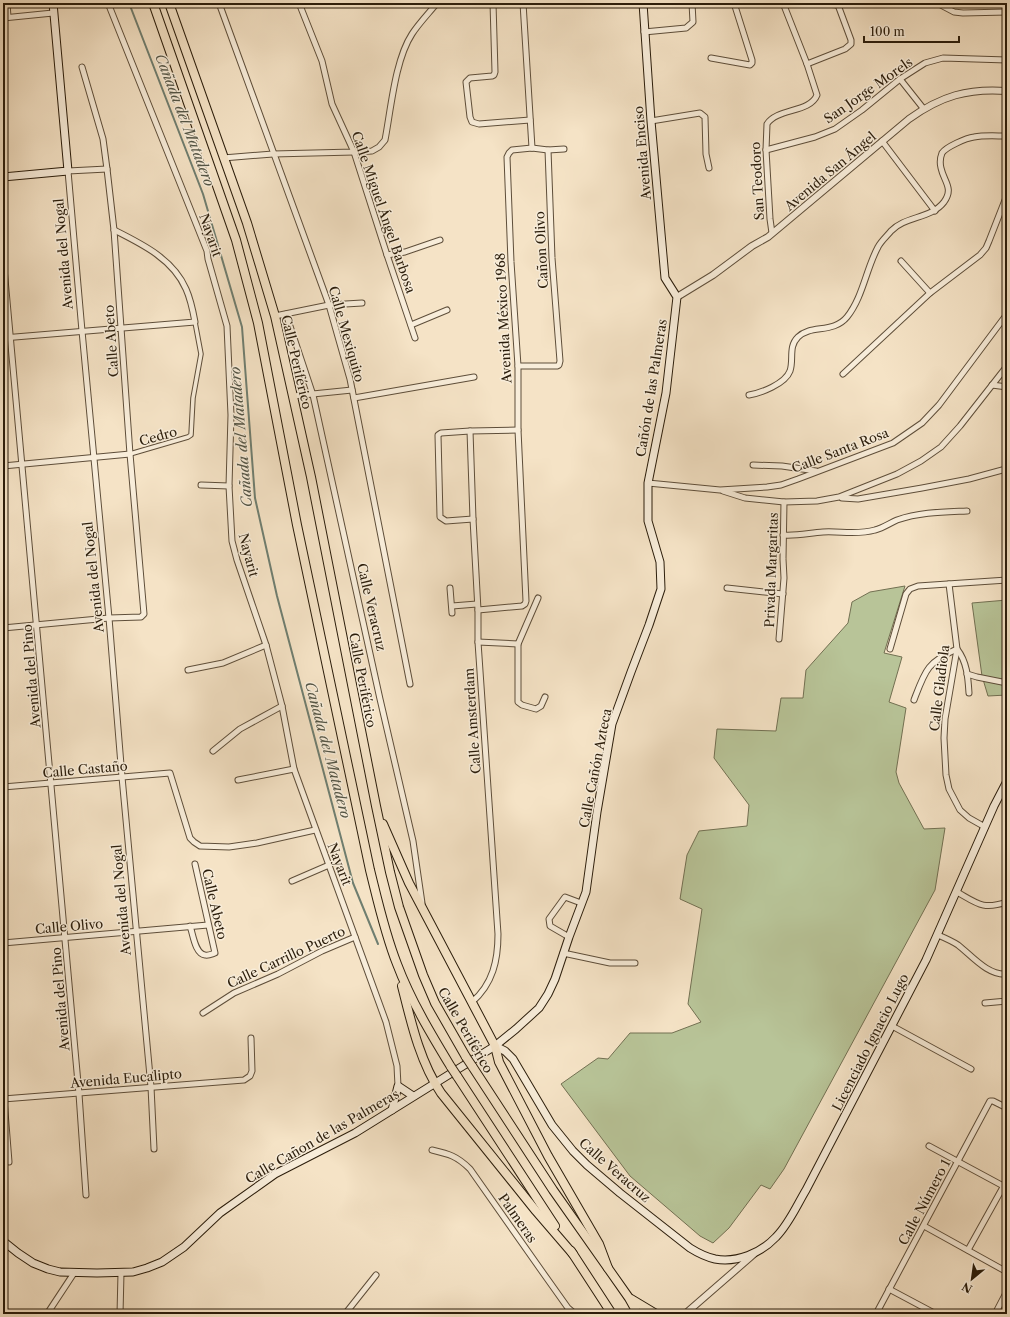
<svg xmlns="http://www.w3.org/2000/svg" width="1010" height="1317" font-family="'Libre Caslon Text',serif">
<rect width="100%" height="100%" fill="#f5e3c6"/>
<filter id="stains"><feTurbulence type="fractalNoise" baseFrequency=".005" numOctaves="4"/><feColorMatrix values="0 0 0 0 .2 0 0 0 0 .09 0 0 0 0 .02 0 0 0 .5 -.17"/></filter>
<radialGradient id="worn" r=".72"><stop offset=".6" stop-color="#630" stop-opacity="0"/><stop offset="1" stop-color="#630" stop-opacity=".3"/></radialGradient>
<g fill="#b8c498" stroke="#727052">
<polygon points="905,586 884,653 902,657 889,702 906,708 896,772 899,783 924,829 945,828 935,890 784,1169 770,1189 761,1185 729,1228 713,1243 700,1236 630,1176 561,1084 598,1058 608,1059 630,1033 672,1033 701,1022 688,1004 702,909 680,899 687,855 699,831 747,826 749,805 714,758 717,729 776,731 781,698 803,698 806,670 848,623 852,602 870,592"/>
<polygon points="1007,600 1007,695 988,696 982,676 972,603"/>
</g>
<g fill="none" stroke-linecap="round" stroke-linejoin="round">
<polyline stroke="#6f7e70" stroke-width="2" points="129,3 203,194 242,327 255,498 277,596 353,883 378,944"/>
<g stroke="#5e4e3a" stroke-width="5.5">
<polyline id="pedestrian" points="130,454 188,437 191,435 193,398 201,354 195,322"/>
</g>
<g stroke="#5e4e3a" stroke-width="7">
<g id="minor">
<polyline points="7,3 8,17"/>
<polyline points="108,3 207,251 208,259 227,326 231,415 229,486 232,541 237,560 266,645 282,706 294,769 386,1022 397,1066 398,1086"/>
<polyline points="219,3 329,305 350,379 410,684"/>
<polyline points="299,3 322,61 332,104 354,152 387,255 415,338"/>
<polyline points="493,3 495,72 494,75 492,76 470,78 466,82 470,117 472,122 479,124 530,120"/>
<polyline points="523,3 532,148"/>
<polyline points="814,3 838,5"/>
<polyline points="937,3 954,12 963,13 1007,12"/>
<polyline points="3,18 53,13"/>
<polyline points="644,32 686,28 693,22 692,3"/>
<polyline points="711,58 750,65 752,63 752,60 734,3"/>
<polyline points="807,64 845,49 851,44 851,40 838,5 839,3"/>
<polyline points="900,79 923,108"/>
<polyline points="651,121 700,113 705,117 706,154 709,168"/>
<polyline points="882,141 935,211"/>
<polyline points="766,150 815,137 835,129 862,110 900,79 925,63 943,58 1007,60"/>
<path d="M223,158L273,154L354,152L372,151L379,147L385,140C391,109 395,60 412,34C419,23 429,13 437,3"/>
<polyline points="107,169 68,171 82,331 109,618 122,777 151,1087 154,1149"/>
<path d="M772,233L770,219L766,150L767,124C777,108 810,113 817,95L807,64L783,3"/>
<polyline points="387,255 405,252 440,240"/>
<polyline points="3,257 79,1094 86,1195"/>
<polyline points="901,261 930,293"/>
<polyline points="286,314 313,395 380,699 413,841 422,903"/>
<polyline points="275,316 329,305 362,303"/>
<polyline points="411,325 447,310"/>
<path d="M3,338L195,322C193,311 191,300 186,289C173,259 142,244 114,230"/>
<polyline points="518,366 557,366 559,365 560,361 552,258 548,150"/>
<polyline points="843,374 930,293 980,255 986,248 989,241 1007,195"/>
<polyline points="992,385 1007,387"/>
<path d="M749,395C761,393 785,384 790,371C794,359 788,347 798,337C811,324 833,334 847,317C863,297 866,269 878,247C881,241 887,236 891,231C905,216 931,219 944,202C954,188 944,182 941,168C940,164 940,158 942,153C946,147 966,138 974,137C984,135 996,136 1007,136"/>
<polyline points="293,396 352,390"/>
<polyline points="354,398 474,377"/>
<path d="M470,431L473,519L478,610V642L498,934C498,960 493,984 472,1002"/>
<polyline points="753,465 782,466 816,471"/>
<polyline points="3,466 130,454"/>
<polyline points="648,483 720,490 767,487 781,485 798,479 893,443 922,423 939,405 1007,314"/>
<polyline points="201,485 229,486"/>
<polyline points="723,491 745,498 784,502 817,501 839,497 897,474 921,461 941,447 960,426 1007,366"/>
<polyline points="842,498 858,499 922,488 969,479 1006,469"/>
<polyline points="473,519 446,521 440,517 438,435 441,433 470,431 518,430"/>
<path d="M783,535C797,536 809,533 823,532C840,531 858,535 875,530C883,528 890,523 897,520C920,512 944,512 967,511"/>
<polyline points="949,584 957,649 945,719 944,738 946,775 949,789 960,810 969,818 985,827"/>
<polyline points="450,588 452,613"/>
<polyline points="727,588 783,594"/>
<polyline points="538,598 518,644 518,702 522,705 536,709 541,706 545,697"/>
<polyline points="452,606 477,604"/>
<polyline points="478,610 522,606 525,604 526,601 518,430 518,366 511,262 507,157 509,153 512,150 532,148 548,150 564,149"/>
<polyline points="3,628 109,618 141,617 144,614 130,454 114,230 107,169 103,139 82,67"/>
<polyline points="779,639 784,578 783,559 784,502"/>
<polyline points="478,642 518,644"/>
<polyline points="890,649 906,594 910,589 918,586 1007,580"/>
<polyline points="188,670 223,663 266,645"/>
<polyline points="967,674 977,677 1007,683"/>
<path d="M914,700C925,671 927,662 957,649C967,662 968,677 969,693"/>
<polyline points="213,751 240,729 282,706"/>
<polyline points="238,780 294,769"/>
<polyline points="3,787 170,773 190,838 194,842 200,846 229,847 257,843 315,830"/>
<polyline points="292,881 329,865"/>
<path d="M957,892C978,904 983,910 1007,902"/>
<path d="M190,926C193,934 195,954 205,955C208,956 212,954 215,953L195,864"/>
<path d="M938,935C945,938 952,941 958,945C972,956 988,976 1007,974"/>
<polyline points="569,937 550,926 549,919 565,897 581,903"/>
<polyline points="3,943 208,925"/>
<polyline points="563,953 610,963 635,963"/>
<polyline points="985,1003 1007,1001"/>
<polyline points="203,1013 234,993 278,974 322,951 355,937"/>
<polyline points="892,1026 971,1069"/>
<polyline points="3,1099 244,1080 250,1076 252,1071 251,1038"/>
<polyline points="4,1099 9,1162"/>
<polyline points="929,1146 1007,1188"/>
<path d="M432,1150C449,1154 457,1156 470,1169L541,1270L568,1308L575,1314"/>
<polyline points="924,1226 1007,1272"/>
<polyline points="968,1250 1007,1180"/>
<polyline points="889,1289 936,1314"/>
<polyline points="47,1314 74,1273"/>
<polyline points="120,1314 121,1273"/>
<polyline points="345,1314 376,1275"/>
<polyline points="876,1314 990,1101 993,1101 1007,1108"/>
<polyline points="995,1314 1007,1291"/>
</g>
</g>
<g stroke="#5e4e3a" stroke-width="8">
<g id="tertiary">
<path d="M677,297L713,275L752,246L768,237L909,119C941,96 968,88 1007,91"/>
<polyline points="3,1093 4,1099"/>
<polyline points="685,1314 754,1254"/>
</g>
</g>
<g stroke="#2b1d0b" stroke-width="9">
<g id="secondary">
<polyline points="3,177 68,171 53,3"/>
<path d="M495,1046L505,1051L513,1059L552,1125L573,1151L587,1165L620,1193L690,1248C698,1253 706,1257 715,1259C737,1263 761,1253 776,1237C789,1224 797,1205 806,1190L926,960L994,806L1007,781"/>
<polyline points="392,1110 398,1086 413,1096"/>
<polyline points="3,1241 18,1253 33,1263 48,1269 60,1272 97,1273 133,1272 147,1268 162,1262 184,1247 220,1213 275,1174 355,1133 495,1046 516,1029 539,1008 548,994 555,979 569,937 586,892 597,812 612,724 631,672 649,625 661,589 660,562 648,521 648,483 666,393 677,297 665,278 651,121 643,3"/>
</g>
</g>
<g stroke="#2b1d0b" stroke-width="10">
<g id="trunk">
<path d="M153,3L236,240L258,323L297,525L370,870C378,902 385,934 397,964C411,1001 431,1034 451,1067"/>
<polyline points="169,3 247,223 275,316 311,477 376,806 390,872 399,907 423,975 435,1003 466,1057"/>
<polyline points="383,824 409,883 495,1046 499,1062 548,1156 599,1244 608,1268"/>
<path d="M402,986C411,1022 420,1062 441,1093L536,1211L573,1254"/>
<polyline points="472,1066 553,1190 629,1298 638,1314"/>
<polyline points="457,1076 555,1226"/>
<polyline points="571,1251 612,1314"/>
<polyline points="631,1299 656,1314"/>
</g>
</g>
<use href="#pedestrian" stroke="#f8edda" stroke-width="3.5"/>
<use href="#minor" stroke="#f8edda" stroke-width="5"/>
<use href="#tertiary" stroke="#f8edda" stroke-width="6"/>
<use href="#secondary" stroke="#f8edda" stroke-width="7"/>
<use href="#trunk" stroke="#f5e3c6" stroke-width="8"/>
<g stroke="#2b1d0b" stroke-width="10" stroke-linecap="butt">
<g id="trunk-bridge">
<polyline points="466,1057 472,1066"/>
<polyline points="451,1067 457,1076"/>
</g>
</g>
<use href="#trunk-bridge" stroke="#f5e3c6" stroke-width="8"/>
</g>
<g text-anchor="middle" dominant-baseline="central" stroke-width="3" stroke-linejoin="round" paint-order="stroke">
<g font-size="13" fill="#2b1d0b" stroke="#f8edda">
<text transform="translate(868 90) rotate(-35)">San Jorge Morels</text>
<text transform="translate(642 153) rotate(-95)">Avenida Enciso</text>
<text transform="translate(830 171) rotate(-40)">Avenida San Ángel</text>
<text transform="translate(757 181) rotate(-93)">San Teodoro</text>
<text transform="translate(384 212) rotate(71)">Calle Miguel Ángel Barbosa</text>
<text transform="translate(211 235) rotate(71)">Nayarit</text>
<text transform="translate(541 250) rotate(-93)">Cañon Olivo</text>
<text transform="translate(63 254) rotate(-95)">Avenida del Nogal</text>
<text transform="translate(503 318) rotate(-93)">Avenida México 1968</text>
<text transform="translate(347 334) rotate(74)">Calle Mexiquito</text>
<text transform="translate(111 341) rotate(-94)">Calle Abeto</text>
<text transform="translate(297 362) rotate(77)">Calle Periférico</text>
<text transform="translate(651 388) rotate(-81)">Cañón de las Palmeras</text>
<text transform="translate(158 436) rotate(-16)">Cedro</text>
<text transform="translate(840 450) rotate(-21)">Calle Santa Rosa</text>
<text transform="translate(249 555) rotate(75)">Nayarit</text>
<text transform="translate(771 570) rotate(-88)">Privada Margaritas</text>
<text transform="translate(93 577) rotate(-96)">Avenida del Nogal</text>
<text transform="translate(372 607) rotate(77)">Calle Veracruz</text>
<text transform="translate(31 676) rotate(-95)">Avenida del Pino</text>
<text transform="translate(363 680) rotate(79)">Calle Periférico</text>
<text transform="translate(939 688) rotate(-83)">Calle Gladiola</text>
<text transform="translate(472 721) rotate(-94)">Calle Amsterdam</text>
<text transform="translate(595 768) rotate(-79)">Calle Cañón Azteca</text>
<text transform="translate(85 769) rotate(-5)">Calle Castaño</text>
<text transform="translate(340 864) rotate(69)">Nayarit</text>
<text transform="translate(121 900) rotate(-95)">Avenida del Nogal</text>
<text transform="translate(215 904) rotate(77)">Calle Abeto</text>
<text transform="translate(69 926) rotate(-5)">Calle Olivo</text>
<text transform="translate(286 957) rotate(-25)">Calle Carrillo Puerto</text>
<text transform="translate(60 999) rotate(-95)">Avenida del Pino</text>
<text transform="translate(466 1030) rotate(60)">Calle Periférico</text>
<text transform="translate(870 1042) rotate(-63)">Licenciado Ignacio Lugo</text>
<text transform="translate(126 1078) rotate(-5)">Avenida Eucalipto</text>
<text transform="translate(322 1136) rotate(-30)">Calle Cañon de las Palmeras</text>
<text transform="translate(615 1170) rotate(41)">Calle Veracruz</text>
<text transform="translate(924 1202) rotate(-62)">Calle Número 1</text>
<text transform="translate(518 1218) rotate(55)">Palmeras</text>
</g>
<g font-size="14" font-style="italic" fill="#535546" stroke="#f8edda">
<text transform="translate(185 120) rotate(69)">Cañada del Matadero</text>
<text transform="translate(241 437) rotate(-95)">Cañada del Matadero</text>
<text transform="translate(328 750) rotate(75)">Cañada del Matadero</text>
</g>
</g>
<rect width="1010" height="1317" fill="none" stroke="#f5e3c6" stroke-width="16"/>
<rect x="4" y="4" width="1002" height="1309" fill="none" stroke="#2b1d0b" stroke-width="2"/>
<rect x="8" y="8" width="994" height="1301" fill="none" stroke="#2b1d0b"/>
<g transform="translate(972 1279) rotate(209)" stroke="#f8edda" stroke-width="3" paint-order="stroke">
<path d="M0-3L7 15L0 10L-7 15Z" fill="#2b1d0b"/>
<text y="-6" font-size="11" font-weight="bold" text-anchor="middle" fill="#2b1d0b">N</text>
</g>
<path d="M864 36v6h95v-6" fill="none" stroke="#2b1d0b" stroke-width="2"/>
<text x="870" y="36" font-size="12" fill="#2b1d0b" stroke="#f8edda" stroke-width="3" paint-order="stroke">100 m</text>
<rect width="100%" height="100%" filter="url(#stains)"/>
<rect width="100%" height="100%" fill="url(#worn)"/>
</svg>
